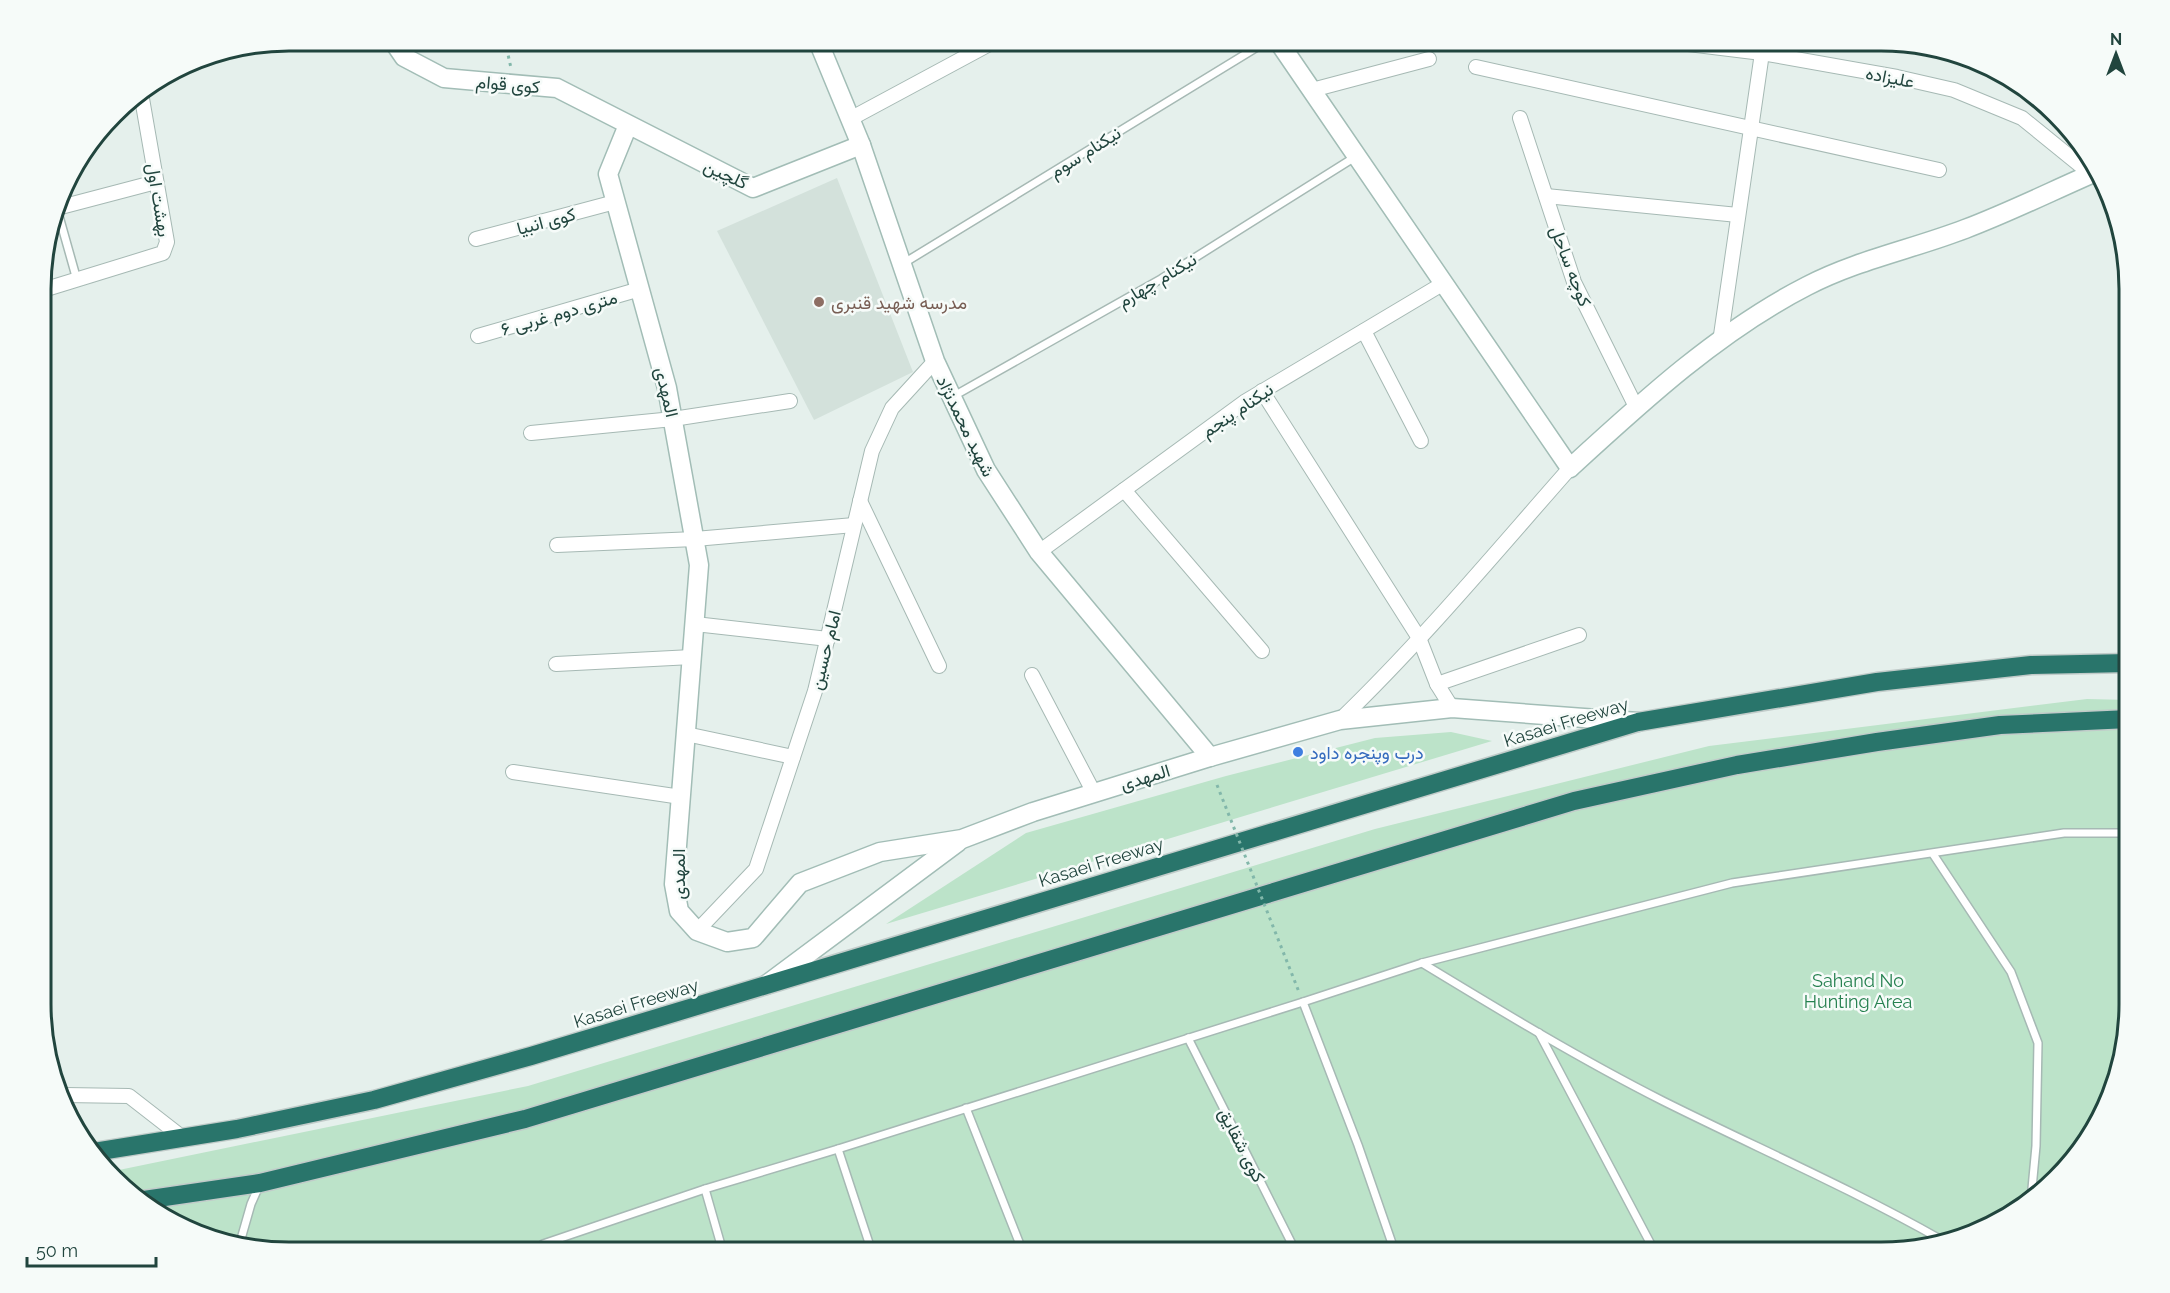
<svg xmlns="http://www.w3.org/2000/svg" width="2170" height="1293" font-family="Raleway,Vazirmatn,sans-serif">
<rect width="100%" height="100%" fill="#e5f0ec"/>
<polygon fill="#d3e1db" points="837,178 913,372 814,420 717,231"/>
<g fill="#bce3c9">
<polygon points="2087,699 2129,700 2129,1020 2096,1128 2056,1180 2005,1219 1897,1252 289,1252 225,1244 165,1219 114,1171 528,1086 1375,829 1709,746"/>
<polygon points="1451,732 1492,741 886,924 1026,833 1226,776 1375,738"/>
</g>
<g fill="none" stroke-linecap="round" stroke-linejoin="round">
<g stroke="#a6b9b4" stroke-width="10">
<g id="lane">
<polyline points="57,209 77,280"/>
<polyline points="904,263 1267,41"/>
<polyline points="952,397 1161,279 1355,157"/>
<polyline points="1933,854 2011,972 2038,1043 2036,1146 2031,1199"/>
<path d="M1422,963C1501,1011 1580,1059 1663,1101C1755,1147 1850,1188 1940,1239"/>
<polyline points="1539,1033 1655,1252"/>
<polyline points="1188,1038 1296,1252"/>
<polyline points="966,1108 1023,1252"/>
<polyline points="838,1149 872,1252"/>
<polyline points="705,1189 723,1252"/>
<polyline points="239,1246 251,1204 259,1186"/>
<polyline points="545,1252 543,1244 705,1189 838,1149 1303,1002"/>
<polyline points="1395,1252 1358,1145 1303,1002 1422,963 1732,883 2064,833 2129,833"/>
</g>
</g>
<g stroke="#a6b9b4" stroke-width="16">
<g id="street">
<polyline points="1664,41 1762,53 1897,77 1954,90 2022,118 2091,174"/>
<polyline points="1476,67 1939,170"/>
<polyline points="1312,90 1429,59"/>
<polyline points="1520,118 1574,282 1637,409"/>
<polyline points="850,119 995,41"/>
<polyline points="1546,196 1738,215"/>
<polyline points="57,208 156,182"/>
<polyline points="476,239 615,202"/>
<polyline points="43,290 163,253 167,242 141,93"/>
<polyline points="1364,331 1421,441"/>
<polyline points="478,336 640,289"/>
<polyline points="1720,342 1762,53"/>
<polyline points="1262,391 1419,638 1437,684 1452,708"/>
<polyline points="531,433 673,419 790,401"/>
<polyline points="1124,490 1262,651"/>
<polyline points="860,501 939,666"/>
<polyline points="557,545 695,539 854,525"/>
<polyline points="1039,552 1246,401 1444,283"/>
<polyline points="695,624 828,639"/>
<polyline points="556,664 692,657"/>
<polyline points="1032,675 1094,793"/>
<polyline points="1437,684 1579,635"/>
<path d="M1340,720C1422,641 1495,553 1570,468"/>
<polyline points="686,734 793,757"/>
<polyline points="513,772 681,797"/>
<polyline points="697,931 756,869 815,691 872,451 892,408 935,361"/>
<polyline points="65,1095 129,1096 183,1138"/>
</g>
</g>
<g stroke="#a2bdb6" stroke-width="21">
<g id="secondary">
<polyline points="393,41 404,57 444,78 557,88 753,188 861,145"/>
<polyline points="818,41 861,145 935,361 986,470 1039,552 1210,757"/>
<path d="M1278,41L1570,468C1643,401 1719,331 1807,286C1857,260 1913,249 1965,229C2010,212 2054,190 2098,171"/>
<polyline points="628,125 608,174 667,388 699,565 674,884 679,911 697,931 727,942 753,938 800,883 880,852 962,839 1033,812 1210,757 1340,720 1452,708 1638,722"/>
<polyline points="766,985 958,842"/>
</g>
</g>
<g stroke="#c1cbc9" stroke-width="21">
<g id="highway">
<polyline points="94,1152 237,1129 374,1100 531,1056 1638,722 1877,682 2031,665 2129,663"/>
<polyline points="144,1200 260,1183 525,1119 1574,801 1737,765 1877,742 2000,725 2129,719"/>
</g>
</g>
<polyline stroke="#82b7aa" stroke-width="3" stroke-dasharray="3 4.5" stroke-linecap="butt" points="505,41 511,68"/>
<use href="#lane" stroke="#fff" stroke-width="7"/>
<use href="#street" stroke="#fff" stroke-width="14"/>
<use href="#secondary" stroke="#fff" stroke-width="18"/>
<use href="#highway" stroke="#29756b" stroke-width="18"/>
<polyline stroke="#82b7aa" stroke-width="3" stroke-dasharray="3 4.5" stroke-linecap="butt" points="1217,785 1299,992"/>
</g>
<circle fill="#8d6e63" stroke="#f6fbf9" stroke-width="2" cx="819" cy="302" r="6"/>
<circle fill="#3f7fe0" stroke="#f6fbf9" stroke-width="2" cx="1298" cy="752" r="6"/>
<g text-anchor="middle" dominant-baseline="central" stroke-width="5" stroke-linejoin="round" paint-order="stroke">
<g font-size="18" fill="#21453e" stroke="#f6fbf9">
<text transform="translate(1890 77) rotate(11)">علیزاده</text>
<text transform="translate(508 84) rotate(5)">کوی قوام</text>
<text transform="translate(1085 152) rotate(-32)">نیکنام سوم</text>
<text transform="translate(726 174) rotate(25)">گلچین</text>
<text transform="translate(159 200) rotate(81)">بهشت اول</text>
<text transform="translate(546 221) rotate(-15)">کوی انبیا</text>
<text transform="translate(1571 266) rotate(69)">کوچه ساحل</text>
<text transform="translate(1157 280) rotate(-31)">نیکنام چهارم</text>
<text transform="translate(559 313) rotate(-16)">۶ متری دوم غربی</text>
<text transform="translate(667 392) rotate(77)">المهدی</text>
<text transform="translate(1237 410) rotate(-34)">نیکنام پنجم</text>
<text transform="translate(966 426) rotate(64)">شهید محمدنژاد</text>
<text transform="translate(825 650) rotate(-76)">امام حسین</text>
<text transform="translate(1566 722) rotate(-17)">Kasaei Freeway</text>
<text transform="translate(1145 777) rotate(-17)">المهدی</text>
<text transform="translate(1101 862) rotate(-17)">Kasaei Freeway</text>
<text transform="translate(678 874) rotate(-90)">المهدی</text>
<text transform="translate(636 1003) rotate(-17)">Kasaei Freeway</text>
<text transform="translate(1242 1145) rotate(63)">کوی شقایق</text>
</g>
<g font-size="18" fill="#785e54" stroke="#f6fbf9" text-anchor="start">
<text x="831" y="302">مدرسه شهید قنبری</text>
</g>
<g font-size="18" fill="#366cbe" stroke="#f6fbf9" text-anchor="start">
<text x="1310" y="752">درب وپنجره داود</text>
</g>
<g font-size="18" fill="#268150" stroke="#f6fbf9">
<text x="1858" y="980">Sahand No<tspan x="1858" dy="21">Hunting Area</tspan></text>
</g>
</g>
<path d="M0 0H2170V1293H0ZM289 51H1881A238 238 0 0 1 2119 289V1004A238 238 0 0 1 1881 1242H289A238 238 0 0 1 51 1004V289A238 238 0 0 1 289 51Z" fill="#f6fbf9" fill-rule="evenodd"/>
<path fill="none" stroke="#21453e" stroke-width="3" d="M289 51H1881A238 238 0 0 1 2119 289V1004A238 238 0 0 1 1881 1242H289A238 238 0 0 1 51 1004V289A238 238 0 0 1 289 51Z"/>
<g transform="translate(2116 54)" stroke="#f6fbf9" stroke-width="4.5" paint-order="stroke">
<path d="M0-4.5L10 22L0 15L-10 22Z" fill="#21453e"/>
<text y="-9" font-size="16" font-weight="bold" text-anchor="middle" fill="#21453e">N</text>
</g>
<path d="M27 1257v9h129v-9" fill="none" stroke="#21453e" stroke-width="3"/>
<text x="36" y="1257" font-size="18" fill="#21453e" stroke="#f6fbf9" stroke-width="4.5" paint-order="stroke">50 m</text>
</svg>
